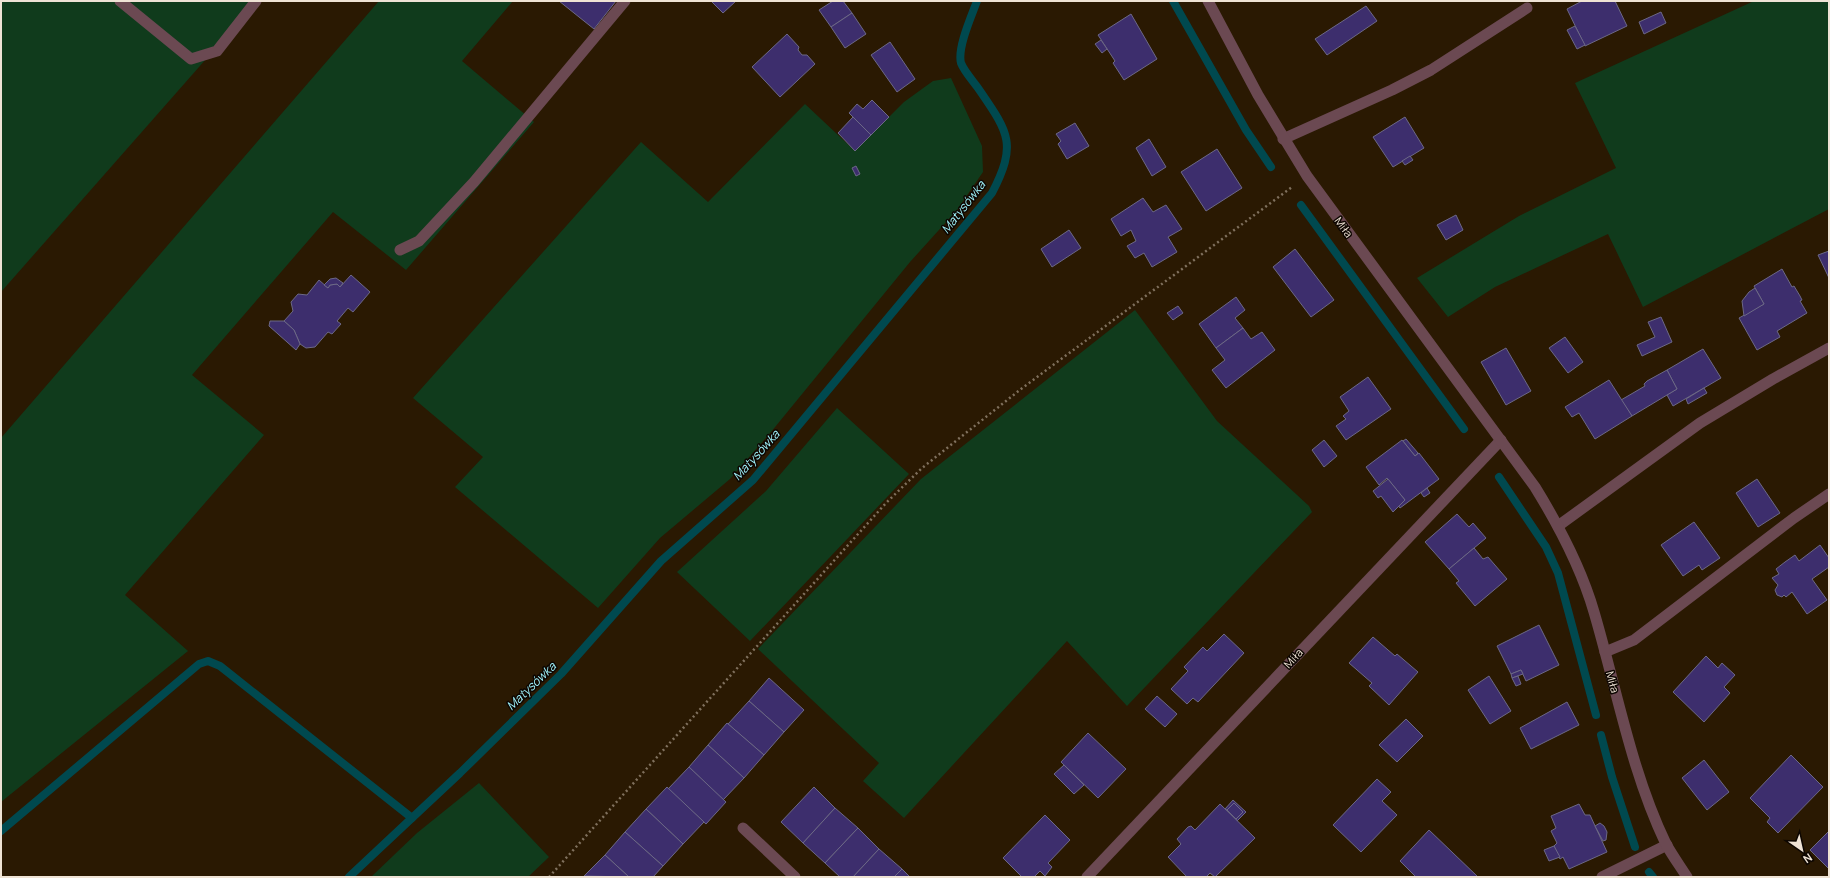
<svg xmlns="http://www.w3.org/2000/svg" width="1830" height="878" font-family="Manrope,sans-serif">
<rect width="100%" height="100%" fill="#2a1902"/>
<g fill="#103b1c">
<polygon points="1,1 257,1 1,292"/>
<polygon points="379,1 513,1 462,61 534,122 406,270 333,212 192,375 264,435 125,595 188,651 1,802 1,438"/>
<polygon points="1754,1 1829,1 1829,209 1643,307 1608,234 1495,287 1448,317 1417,278 1519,216 1616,168 1575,83"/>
<polygon points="951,78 982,146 983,172 957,210 910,262 771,432 730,479 660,538 598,608 455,487 483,457 413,398 641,142 708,202 805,104 855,151 904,102 933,81"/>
<polygon points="1135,310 1217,421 1309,506 1312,512 1127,706 1067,641 904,818 863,781 879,763 758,649 921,479"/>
<polygon points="837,408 909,474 750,641 677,572 766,491"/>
<polygon points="479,783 549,857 528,877 371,877 417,833"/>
</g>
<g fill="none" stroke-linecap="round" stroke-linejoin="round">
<g stroke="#00494f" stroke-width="8">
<polyline points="1173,1 1246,130 1271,167"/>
<polyline points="1301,205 1464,429"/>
<polyline points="1499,477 1546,547 1558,573 1596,715"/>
<polyline points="1601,735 1612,777 1635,847"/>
<polyline points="1,831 199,664 208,661 220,666 412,818"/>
<polyline points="1649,872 1653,877"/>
<path d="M349,877L460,773L561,674L661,561L753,480L992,193C1018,143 1008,132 978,88C973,81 964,71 961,63C957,48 972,15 977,1"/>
</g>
</g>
<g fill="#3d2e6d" stroke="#6c6886">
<polygon points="559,1 616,1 594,29"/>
<polygon points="711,1 736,1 723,13"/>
<polygon points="833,1 843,1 852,13 831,27 819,10"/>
<polygon points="1582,1 1615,1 1627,26 1585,46 1567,9"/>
<polygon points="1366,6 1377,21 1327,55 1315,39"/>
<polygon points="1661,12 1666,23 1644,34 1639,22"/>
<polygon points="852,13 866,34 845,48 831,27"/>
<polygon points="1131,14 1157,59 1124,80 1113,63 1115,61 1098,35"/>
<polygon points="1575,26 1585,45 1577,49 1567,30"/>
<polygon points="787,34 799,47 798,50 802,55 807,55 815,64 780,97 752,67"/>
<polygon points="1101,40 1107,49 1102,53 1095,44"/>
<polygon points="890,42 915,79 897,92 871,55"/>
<polygon points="872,100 889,117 871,135 849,113 857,104 863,109"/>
<polygon points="853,117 871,135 855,151 838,133"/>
<polygon points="1405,117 1424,148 1393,167 1373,137"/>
<polygon points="1075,123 1089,146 1067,159 1058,144 1061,141 1056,134"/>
<polygon points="1149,139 1166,167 1152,176 1136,148"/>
<polygon points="1217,149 1242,188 1206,211 1181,172"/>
<polygon points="1410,156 1413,160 1405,165 1402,161"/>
<polygon points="856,166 860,174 856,176 852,168"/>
<polygon points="1143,198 1153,212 1166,205 1182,229 1168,237 1177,252 1152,267 1144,253 1135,258 1127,246 1136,241 1131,230 1121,236 1111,219"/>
<polygon points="1456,215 1463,230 1446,240 1437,225"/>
<polygon points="1069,230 1081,248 1052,267 1041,249"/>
<polygon points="1295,249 1334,300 1311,317 1273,267"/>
<polygon points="1829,251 1829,278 1818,255"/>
<polygon points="1782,269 1792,287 1794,286 1800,296 1802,300 1800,301 1807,313 1777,331 1780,337 1757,350 1739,318 1764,304 1754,286"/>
<polygon points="351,275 370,292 353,312 348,308 337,321 341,324 332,334 328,332 315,347 306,348 300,344 294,330 284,321 293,311 291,302 298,294 307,295 319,280 328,288 330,285 337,284 340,287"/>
<polygon points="336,278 343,283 340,287 337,284 330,285 328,288 324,285 330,279"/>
<polygon points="1755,288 1764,304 1744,316 1742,301 1749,292"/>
<polygon points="1236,297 1245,310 1235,318 1243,328 1216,348 1199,324"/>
<polygon points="1178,306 1183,313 1173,320 1167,313"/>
<polygon points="1661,317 1672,342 1642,356 1637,345 1655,337 1648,322"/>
<polygon points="270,321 284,321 294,330 300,344 296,350 269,326"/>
<polygon points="1243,328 1251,339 1262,332 1275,350 1226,388 1212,370 1225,360 1216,348"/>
<polygon points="1565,337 1583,362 1568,373 1549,348"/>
<polygon points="1506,348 1531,391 1506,405 1481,362"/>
<polygon points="1703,349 1721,378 1673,406 1667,395 1677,389 1667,370"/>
<polygon points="1667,370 1677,389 1632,416 1621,400 1645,386 1644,384 1647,381"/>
<polygon points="1368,377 1391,409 1346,440 1336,426 1346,419 1343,416 1349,411 1340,397"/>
<polygon points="1609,380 1632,416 1595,439 1579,413 1572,417 1565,407"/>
<polygon points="1704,388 1707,393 1688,404 1686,399"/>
<polygon points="1406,439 1418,453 1415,456 1403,441"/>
<polygon points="1324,440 1337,456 1324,467 1312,450"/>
<polygon points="1402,440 1415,456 1419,453 1439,479 1400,508 1398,505 1405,500 1387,478 1379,485 1366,467"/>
<polygon points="1388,479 1405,500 1393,512 1381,496 1378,498 1373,491"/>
<polygon points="1757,479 1780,513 1758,527 1736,493"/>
<polygon points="1427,488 1430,493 1424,497 1421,493"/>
<polygon points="1457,514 1469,527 1473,523 1486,538 1449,569 1425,542"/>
<polygon points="1694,522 1720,558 1702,570 1699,565 1683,576 1661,545"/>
<polygon points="1820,545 1829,558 1829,567 1812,579 1827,600 1807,614 1792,592 1786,597 1784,595 1782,597 1777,595 1775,590 1778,585 1772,578 1779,574 1776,569 1785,562 1795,555 1799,561"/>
<polygon points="1474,548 1483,559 1488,557 1507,579 1475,606 1456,583 1459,581 1449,569"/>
<polygon points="1539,625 1559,665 1526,681 1521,670 1511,674 1497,646"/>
<polygon points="1224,634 1244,653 1198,702 1193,698 1187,704 1171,689 1188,671 1184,667 1203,647 1207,651"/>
<polygon points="1373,637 1395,656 1397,654 1418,672 1389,705 1369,686 1372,683 1349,663"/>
<polygon points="1706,656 1718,668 1722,663 1735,675 1724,687 1730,693 1704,722 1673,692"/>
<polygon points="1521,670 1523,674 1512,678 1511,674"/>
<polygon points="1489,676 1511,711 1490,724 1468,690"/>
<polygon points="1518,676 1521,684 1516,686 1512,678"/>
<polygon points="769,678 804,710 784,732 749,701"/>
<polygon points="1157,696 1177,714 1165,727 1145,709"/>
<polygon points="749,701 784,732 764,755 728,724"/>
<polygon points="1567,702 1579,725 1531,749 1520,728"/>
<polygon points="1406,719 1423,736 1397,762 1379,745"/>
<polygon points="727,723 764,755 744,778 708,745"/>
<polygon points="1088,733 1126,769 1098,798 1061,762"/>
<polygon points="708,745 744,778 723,800 689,767"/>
<polygon points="1791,755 1823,787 1778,833 1767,822 1770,818 1750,798"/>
<polygon points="1704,760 1729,792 1707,810 1682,778"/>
<polygon points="1064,765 1084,785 1074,794 1054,774"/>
<polygon points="689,767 726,802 706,824 668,789"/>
<polygon points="1377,779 1391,792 1382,801 1397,815 1361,852 1333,825"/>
<polygon points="667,787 704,822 683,844 646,809"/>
<polygon points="814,787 835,808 803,843 781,822"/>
<polygon points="1233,800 1246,812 1237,821 1236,819 1243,812 1234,803 1227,810 1225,809"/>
<polygon points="1234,803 1243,812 1236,819 1227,810"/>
<polygon points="1220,804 1255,838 1215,877 1210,873 1206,877 1187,877 1168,857 1181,844 1177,839 1188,827 1191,826 1195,830"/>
<polygon points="1579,804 1585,815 1590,815 1607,852 1569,869 1563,857 1560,859 1554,846 1557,843 1551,831 1556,828 1551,816"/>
<polygon points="835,808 858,828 825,863 803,843"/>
<polygon points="646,809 683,844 663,866 625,832"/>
<polygon points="1045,815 1070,840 1048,863 1052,867 1045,876 1040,871 1034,877 1022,877 1003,858"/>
<polygon points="1600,823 1604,826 1607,832 1606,840 1603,841 1595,826"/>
<polygon points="858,828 879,849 853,877 840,877 825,863"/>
<polygon points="1429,830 1477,876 1476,877 1416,877 1400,861"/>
<polygon points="1829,831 1829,869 1810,850"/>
<polygon points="625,832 663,866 653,877 629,877 605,855"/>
<polygon points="1554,846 1560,857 1549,861 1544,850"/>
<polygon points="879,849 902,869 894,877 853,877"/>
<polygon points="605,855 629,877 584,876"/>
<polygon points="902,869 910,877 894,877"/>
</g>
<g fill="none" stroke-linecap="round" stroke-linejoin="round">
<polyline stroke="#80715e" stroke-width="2.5" stroke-dasharray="2 3" stroke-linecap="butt" points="549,877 886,503 922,468 1021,389 1292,187"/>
<g stroke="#6b4952" stroke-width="11">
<polyline points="120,1 191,59 217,51 256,1"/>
<polyline points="1283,139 1392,90 1431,70 1527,8"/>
<polyline points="400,250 419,241 474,182 625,1"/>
<polyline points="1558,526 1700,423 1773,379 1829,348"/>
<polyline points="1605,652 1634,640 1794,518 1829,494"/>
<polyline points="743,828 795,877"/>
<polyline points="1602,877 1667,845"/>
</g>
<polyline stroke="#6b4952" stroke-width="11" points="1087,877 1501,440"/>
<path stroke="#6b4952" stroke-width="11" d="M1208,1L1258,95L1307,176L1535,487C1559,526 1581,567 1594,612C1617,690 1631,771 1666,844C1672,855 1680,866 1687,877"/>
</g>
<g text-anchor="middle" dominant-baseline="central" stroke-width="3" stroke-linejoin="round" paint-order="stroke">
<g font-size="11" fill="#efe3d5" stroke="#0d0601">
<text transform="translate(1344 227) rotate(54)">Miła</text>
<text transform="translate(1293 658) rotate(-47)">Miła</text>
<text transform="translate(1613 682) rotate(75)">Miła</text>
</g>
<g font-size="12" font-style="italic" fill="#a1f4fc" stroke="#0d0601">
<text transform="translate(963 207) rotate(-52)">Matysówka</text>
<text transform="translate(756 455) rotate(-48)">Matysówka</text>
<text transform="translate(531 686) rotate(-44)">Matysówka</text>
</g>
</g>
<rect width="1830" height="878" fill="none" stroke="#efe3d5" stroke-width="4"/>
<g transform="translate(1802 850) rotate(146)" stroke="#0d0601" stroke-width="3" paint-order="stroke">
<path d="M0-3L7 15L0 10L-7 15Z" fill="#efe3d5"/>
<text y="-6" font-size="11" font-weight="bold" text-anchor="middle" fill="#efe3d5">N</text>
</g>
</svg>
